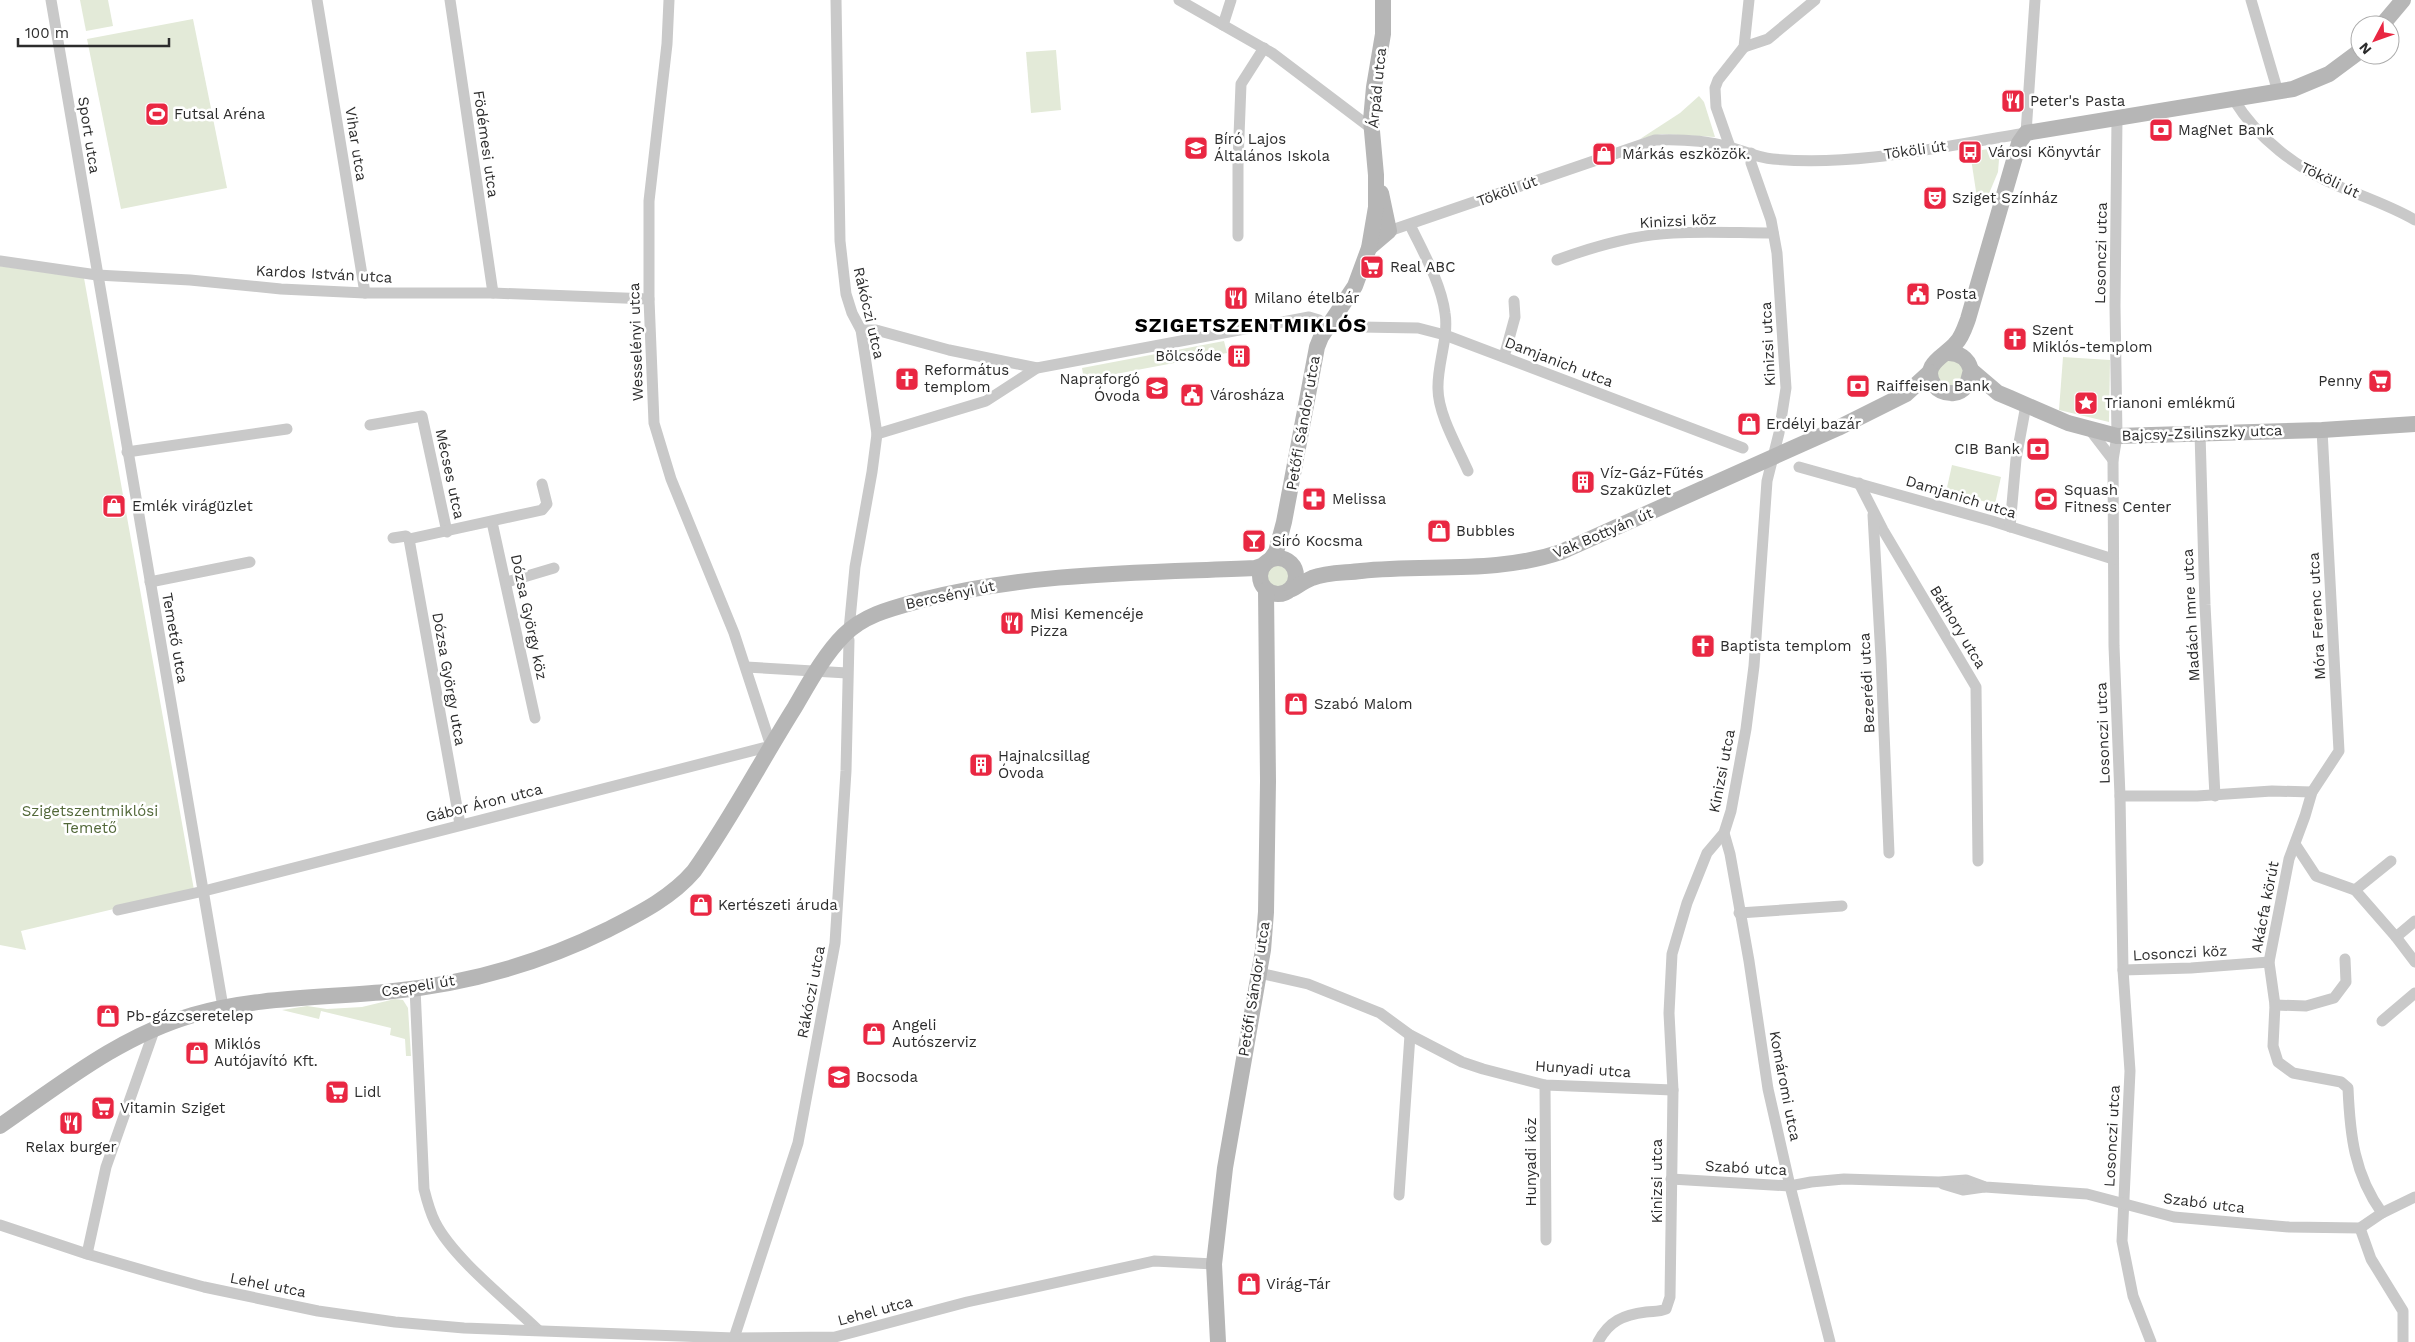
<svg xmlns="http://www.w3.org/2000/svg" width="2415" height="1342" font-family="'Work Sans',sans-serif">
<rect width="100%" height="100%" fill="#fff"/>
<g fill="#e3ead8">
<polygon points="80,0 108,0 113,26 86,31"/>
<polygon points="193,19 227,188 121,209 87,39"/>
<polygon points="1056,50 1061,110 1031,113 1026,52"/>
<polygon points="1699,96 1704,102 1715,137 1662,134 1640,139 1680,113"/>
<polygon points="2000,147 1998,172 1988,196 1977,198 1970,152"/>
<polygon points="0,266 84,278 194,890 21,931 26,950 0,945"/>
<polygon points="1224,341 1227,353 1084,380 1082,368"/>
<polygon points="2063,357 2110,360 2109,422 2059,410"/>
<polygon points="1947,359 1964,364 1965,381 1948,388 1938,379 1938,369"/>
<polygon points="1952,465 2001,477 1995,504 1946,492"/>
<circle cx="1278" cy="576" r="12"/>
<polygon points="395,999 403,1000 408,1008 411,1056 406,1056 405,1039 390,1035 391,1028 321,1011 319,1019 282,1010 307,1006 327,1009 362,1007"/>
</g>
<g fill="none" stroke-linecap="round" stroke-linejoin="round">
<g stroke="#c9c9c9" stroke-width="11">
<polyline points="51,0 223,1007"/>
<polyline points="317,0 365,293"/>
<polyline points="450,0 493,293"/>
<polyline points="836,0 840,241 846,294 852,313 861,330 877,434 872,472 855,567 849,630"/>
<polyline points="1179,0 1272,53 1371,128"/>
<polyline points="2251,0 2278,92"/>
<polyline points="1223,25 1231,0"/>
<polyline points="1744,47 1768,39 1815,0"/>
<path d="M2234,100C2258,139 2297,168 2338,186C2364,197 2391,206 2415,220"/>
<polyline points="2117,118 2115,306 2117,436 2113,460 2114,646 2120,796 2123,970 2130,1071 2122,1241 2133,1296 2151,1342"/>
<polyline points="1730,147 1716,107 1715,88 1718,80 1744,47 1749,0"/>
<path d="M1410,225C1423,252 1441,283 1445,313C1449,338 1437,364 1438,389C1438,414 1458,448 1468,471"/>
<path d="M1389,231L1655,140C1679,139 1702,140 1726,146C1742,150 1757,158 1773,159C1856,167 1944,146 2026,133L2035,0"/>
<polyline points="1238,236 1238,162 1241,84 1264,48"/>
<path d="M1557,260C1595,246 1633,235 1673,233C1706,231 1740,233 1773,233"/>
<polyline points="0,261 97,275 190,280 281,289 365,293 493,293 649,299"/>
<polyline points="1360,327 1418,328 1445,335 1743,448"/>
<polyline points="861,330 876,330 949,350 1037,368"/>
<polyline points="1504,357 1515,317 1514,301"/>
<polyline points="370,425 422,416 447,532"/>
<polyline points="2090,430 2113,460"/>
<path d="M2322,430L2339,751L2312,792L2305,816L2289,859L2269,962L2275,1005L2273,1046L2278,1062L2293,1073L2341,1082L2348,1088C2350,1135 2354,1174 2382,1213"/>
<polyline points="2200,433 2205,605 2215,796"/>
<polyline points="877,434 986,401 1037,368 1309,317 1319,320 1328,327"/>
<polyline points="127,452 287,429"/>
<polyline points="1799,467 1992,521 2113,559"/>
<polyline points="1859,483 1883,530 1976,687 1978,861"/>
<polyline points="1873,515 1881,658 1889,853"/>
<polyline points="492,522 535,718"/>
<polyline points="2010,527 2016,459 2026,405"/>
<polyline points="393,538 406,536 409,539 542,510 547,504 542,484"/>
<polyline points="409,539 460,824"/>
<polyline points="150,582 250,562"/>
<polyline points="507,582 554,568"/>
<polyline points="746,667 847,673"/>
<polyline points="2120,796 2197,796 2272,791 2312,792"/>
<polyline points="1724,833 1730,854 1749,961 1768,1089 1790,1186 1830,1342"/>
<polyline points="2295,844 2316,876 2355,890 2396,937 2415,921"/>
<polyline points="2355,890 2391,861"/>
<polyline points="118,910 204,891 771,746 734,633 671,479 654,423 649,299 649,201 667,44 669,0"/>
<polyline points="1739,913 1842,906"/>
<polyline points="2396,937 2415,962"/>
<polyline points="2123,970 2191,968 2269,962"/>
<polyline points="1259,973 1308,984 1380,1013 1410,1035 1462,1062 1483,1069 1545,1085 1673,1090"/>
<path d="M415,988L424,1189C427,1201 430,1212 435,1222C453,1258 508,1301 538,1330"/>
<polyline points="2275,1005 2306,1006 2334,998 2346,982 2345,959"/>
<polyline points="2382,1021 2415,993"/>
<polyline points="1545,1085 1546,1240"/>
<polyline points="1671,1179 1790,1186 1811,1182 1844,1179 1939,1182 1966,1180 1985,1187 2087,1194 2174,1217 2289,1227 2360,1228 2382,1213 2415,1197"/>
<polyline points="1943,1184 1963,1190 1984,1187"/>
<polyline points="1399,1195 1410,1035"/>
<polyline points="0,1225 87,1254 163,1276 204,1287 318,1311 395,1322 464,1328 734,1338 835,1337 967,1302 1154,1261 1214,1264"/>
<polyline points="2360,1228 2371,1259 2403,1311 2403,1342"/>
<polyline points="87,1254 106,1167 155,1028"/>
<polyline points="734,1338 798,1143 835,943 846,771 849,640"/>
<path d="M1598,1342C1609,1321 1623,1315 1646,1312C1654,1311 1659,1312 1666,1309L1670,1297L1673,1090L1669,1013L1672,954L1687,903L1707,853L1724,833L1731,811L1746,729L1754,666L1767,481L1779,433L1786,388L1777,253L1771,220L1751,163V153"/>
</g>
<g stroke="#b6b6b6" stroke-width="16">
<polyline points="2382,25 2403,0"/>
<polyline points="1369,248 1389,231 1381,193"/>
<path d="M1946,353C1959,352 1968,358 1971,370L1967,385C1963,390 1958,394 1951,393C1944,393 1938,390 1934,385C1920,364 1946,356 1956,343C1962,337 1965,327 1968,319L2019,143L2026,133L2293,89L2329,74L2360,51"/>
<polyline points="1971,370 1998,393 2010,398 2068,423 2117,436 2322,430 2415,424"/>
<circle cx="1278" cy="576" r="18"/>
<polyline points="1271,559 1276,552 1284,522 1317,347 1321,337 1355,286 1369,248 1376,207 1376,175 1371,120 1374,87 1383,34 1383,0"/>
<path d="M1292,589C1299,585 1305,581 1312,578C1327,572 1345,573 1361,571C1428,564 1496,574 1561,552L1838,428L1906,394L1930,372"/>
<path d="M0,1126C61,1084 120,1036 193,1015C255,997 321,998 385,992C461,985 538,964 607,930C638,914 671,898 694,871C731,819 761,761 795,707C809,683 824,655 844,635C865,614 893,608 922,600C1031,572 1143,573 1255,568L1264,565"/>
<polyline points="1218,1342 1214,1264 1225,1168 1263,950 1266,912 1268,781 1266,590"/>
</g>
</g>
<defs>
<g id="restaurant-square" transform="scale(1.25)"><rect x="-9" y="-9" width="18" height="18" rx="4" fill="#e92742" stroke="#fff"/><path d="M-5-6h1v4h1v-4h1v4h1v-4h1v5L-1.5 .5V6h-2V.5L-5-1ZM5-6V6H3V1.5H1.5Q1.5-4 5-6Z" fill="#fff"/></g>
<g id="stadium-square" transform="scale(1.25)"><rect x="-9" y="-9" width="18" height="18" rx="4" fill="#e92742" stroke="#fff"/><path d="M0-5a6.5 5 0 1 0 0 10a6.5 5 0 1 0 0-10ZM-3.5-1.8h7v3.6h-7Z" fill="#fff"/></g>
<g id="bank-square" transform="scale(1.25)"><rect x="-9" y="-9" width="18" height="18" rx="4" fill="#e92742" stroke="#fff"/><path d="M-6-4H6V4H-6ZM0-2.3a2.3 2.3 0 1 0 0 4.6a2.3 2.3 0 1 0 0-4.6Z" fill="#fff"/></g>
<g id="school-square" transform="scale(1.25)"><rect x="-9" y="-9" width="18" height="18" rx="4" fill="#e92742" stroke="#fff"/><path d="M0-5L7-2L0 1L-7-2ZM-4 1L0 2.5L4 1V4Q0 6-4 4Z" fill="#fff"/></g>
<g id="bus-square" transform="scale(1.25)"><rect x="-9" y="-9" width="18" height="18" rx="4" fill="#e92742" stroke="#fff"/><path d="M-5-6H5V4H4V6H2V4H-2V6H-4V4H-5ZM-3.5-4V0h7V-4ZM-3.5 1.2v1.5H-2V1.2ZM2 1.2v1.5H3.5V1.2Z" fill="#fff"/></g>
<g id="shop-square" transform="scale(1.25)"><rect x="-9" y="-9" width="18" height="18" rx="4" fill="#e92742" stroke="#fff"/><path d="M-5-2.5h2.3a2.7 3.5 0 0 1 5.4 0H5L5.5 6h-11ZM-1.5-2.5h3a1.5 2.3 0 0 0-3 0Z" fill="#fff"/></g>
<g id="theatre-square" transform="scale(1.25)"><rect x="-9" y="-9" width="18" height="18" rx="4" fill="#e92742" stroke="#fff"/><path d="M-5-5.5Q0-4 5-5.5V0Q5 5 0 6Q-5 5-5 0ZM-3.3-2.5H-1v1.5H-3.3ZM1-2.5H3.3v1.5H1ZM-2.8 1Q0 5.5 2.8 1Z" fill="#fff"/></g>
<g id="supermarket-square" transform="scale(1.25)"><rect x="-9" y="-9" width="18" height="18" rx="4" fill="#e92742" stroke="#fff"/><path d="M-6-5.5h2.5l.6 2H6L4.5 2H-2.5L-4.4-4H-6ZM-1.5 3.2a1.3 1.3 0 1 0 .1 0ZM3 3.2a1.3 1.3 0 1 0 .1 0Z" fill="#fff"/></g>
<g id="civic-square" transform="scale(1.25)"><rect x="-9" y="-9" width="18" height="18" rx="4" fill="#e92742" stroke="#fff"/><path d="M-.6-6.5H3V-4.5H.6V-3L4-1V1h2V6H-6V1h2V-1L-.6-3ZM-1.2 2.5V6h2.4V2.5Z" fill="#fff"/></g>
<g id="church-square" transform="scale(1.25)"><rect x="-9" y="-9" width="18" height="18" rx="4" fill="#e92742" stroke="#fff"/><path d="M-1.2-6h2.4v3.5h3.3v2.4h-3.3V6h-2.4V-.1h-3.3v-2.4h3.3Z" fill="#fff"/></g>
<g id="building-square" transform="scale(1.25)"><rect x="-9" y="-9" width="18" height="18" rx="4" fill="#e92742" stroke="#fff"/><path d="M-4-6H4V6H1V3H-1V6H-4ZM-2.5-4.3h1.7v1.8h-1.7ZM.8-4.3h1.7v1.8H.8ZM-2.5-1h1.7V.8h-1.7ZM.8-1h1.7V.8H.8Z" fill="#fff"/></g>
<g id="sight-square" transform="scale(1.25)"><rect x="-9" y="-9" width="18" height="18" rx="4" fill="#e92742" stroke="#fff"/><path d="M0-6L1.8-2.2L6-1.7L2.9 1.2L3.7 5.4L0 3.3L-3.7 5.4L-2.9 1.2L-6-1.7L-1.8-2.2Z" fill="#fff"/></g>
<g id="pharmacy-square" transform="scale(1.25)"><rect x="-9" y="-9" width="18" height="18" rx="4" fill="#e92742" stroke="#fff"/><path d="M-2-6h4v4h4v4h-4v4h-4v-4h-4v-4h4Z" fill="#fff"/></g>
<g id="bar-square" transform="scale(1.25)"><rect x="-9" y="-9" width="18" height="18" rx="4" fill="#e92742" stroke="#fff"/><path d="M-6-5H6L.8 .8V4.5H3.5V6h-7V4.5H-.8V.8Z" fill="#fff"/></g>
</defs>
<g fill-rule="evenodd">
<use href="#restaurant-square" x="2013" y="101"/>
<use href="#stadium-square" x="157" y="114"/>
<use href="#bank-square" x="2161" y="130"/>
<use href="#school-square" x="1196" y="148"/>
<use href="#bus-square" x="1970" y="152"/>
<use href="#shop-square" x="1604" y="154"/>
<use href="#theatre-square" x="1935" y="198"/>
<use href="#supermarket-square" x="1372" y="267"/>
<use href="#civic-square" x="1918" y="294"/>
<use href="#restaurant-square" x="1236" y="298"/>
<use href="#church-square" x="2015" y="339"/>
<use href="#building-square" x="1239" y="356"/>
<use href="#church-square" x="907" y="379"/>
<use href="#supermarket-square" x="2380" y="381"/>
<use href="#bank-square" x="1858" y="386"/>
<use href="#school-square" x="1157" y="388"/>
<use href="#civic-square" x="1192" y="395"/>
<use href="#sight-square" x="2086" y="403"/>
<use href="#shop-square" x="1749" y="424"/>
<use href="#bank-square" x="2038" y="449"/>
<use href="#building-square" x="1583" y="482"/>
<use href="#pharmacy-square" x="1314" y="499"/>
<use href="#stadium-square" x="2046" y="499"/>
<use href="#shop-square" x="114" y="506"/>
<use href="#shop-square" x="1439" y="531"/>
<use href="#bar-square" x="1254" y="541"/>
<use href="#restaurant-square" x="1012" y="623"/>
<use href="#church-square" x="1703" y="646"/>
<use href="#shop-square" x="1296" y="704"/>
<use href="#building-square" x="981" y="765"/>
<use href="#shop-square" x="701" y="905"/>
<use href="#shop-square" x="108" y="1016"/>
<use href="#shop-square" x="874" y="1034"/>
<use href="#shop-square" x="197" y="1053"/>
<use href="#school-square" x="839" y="1077"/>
<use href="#supermarket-square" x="337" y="1092"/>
<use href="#supermarket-square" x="103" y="1108"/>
<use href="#restaurant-square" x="71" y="1123"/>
<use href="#shop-square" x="1249" y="1284"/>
</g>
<g text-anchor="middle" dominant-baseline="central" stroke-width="5" stroke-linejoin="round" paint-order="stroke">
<g font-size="15" fill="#2c2c2c" stroke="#fff">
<text transform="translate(1377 88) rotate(-84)">Árpád utca</text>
<text transform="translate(89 135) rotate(81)">Sport utca</text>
<text transform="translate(356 144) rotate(81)">Vihar utca</text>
<text transform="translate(486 144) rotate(82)">Födémesi utca</text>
<text transform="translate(1915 150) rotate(-8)">Tököli út</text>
<text transform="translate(2330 180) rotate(26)">Tököli út</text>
<text transform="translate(1507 191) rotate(-20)">Tököli út</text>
<text transform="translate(1678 221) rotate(-3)">Kinizsi köz</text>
<text transform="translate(2101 253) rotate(-89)">Losonczi utca</text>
<text transform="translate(324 274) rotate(3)">Kardos István utca</text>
<text transform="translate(869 313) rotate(77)">Rákóczi utca</text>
<text transform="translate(636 342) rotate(-92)">Wesselényi utca</text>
<text transform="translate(1768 344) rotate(-93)">Kinizsi utca</text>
<text transform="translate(1559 362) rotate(21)">Damjanich utca</text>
<text transform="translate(1303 423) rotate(-80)">Petőfi Sándor utca</text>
<text transform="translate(2202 433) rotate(-2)">Bajcsy-Zsilinszky utca</text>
<text transform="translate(450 474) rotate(78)">Mécses utca</text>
<text transform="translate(1961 497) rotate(17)">Damjanich utca</text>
<text transform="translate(1603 533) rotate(-23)">Vak Bottyán út</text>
<text transform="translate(950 595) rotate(-12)">Bercsényi út</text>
<text transform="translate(2191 615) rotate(-93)">Madách Imre utca</text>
<text transform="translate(2317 616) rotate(-93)">Móra Ferenc utca</text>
<text transform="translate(529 617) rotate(78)">Dózsa György köz</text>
<text transform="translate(1958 627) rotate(59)">Báthory utca</text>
<text transform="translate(175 638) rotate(80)">Temető utca</text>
<text transform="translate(449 679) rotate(80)">Dózsa György utca</text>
<text transform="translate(1867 683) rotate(-93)">Bezerédi utca</text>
<text transform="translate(2103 733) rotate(-92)">Losonczi utca</text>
<text transform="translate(1722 771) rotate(-79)">Kinizsi utca</text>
<text transform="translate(484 803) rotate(-14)">Gábor Áron utca</text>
<text transform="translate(2265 907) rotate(-79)">Akácfa körút</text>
<text transform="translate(2180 953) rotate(-3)">Losonczi köz</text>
<text transform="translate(418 986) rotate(-9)">Csepeli út</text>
<text transform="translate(1254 989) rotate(-81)">Petőfi Sándor utca</text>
<text transform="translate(811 992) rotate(-79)">Rákóczi utca</text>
<text transform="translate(1583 1069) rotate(4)">Hunyadi utca</text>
<text transform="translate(1785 1086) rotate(79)">Komáromi utca</text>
<text transform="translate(2112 1136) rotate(-87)">Losonczi utca</text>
<text transform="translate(1531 1162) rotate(-90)">Hunyadi köz</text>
<text transform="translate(1746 1168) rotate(3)">Szabó utca</text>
<text transform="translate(1657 1181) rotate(-90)">Kinizsi utca</text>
<text transform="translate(2204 1203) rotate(7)">Szabó utca</text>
<text transform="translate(268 1285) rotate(11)">Lehel utca</text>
<text transform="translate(875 1311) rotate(-15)">Lehel utca</text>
</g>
<g font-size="15" fill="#2c2c2c" stroke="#fff" text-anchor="start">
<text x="2030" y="101">Peter's Pasta</text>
<text x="174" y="114">Futsal Aréna</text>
<text x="2178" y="130">MagNet Bank</text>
<text x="1214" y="139">Bíró Lajos<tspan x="1214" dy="17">Általános Iskola</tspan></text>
<text x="1988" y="152">Városi Könyvtár</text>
<text x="1622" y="154">Márkás eszközök.</text>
<text x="1952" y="198">Sziget Színház</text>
<text x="1390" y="267">Real ABC</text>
<text x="1936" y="294">Posta</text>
<text x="1254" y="298">Milano ételbár</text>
<text x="2032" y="330">Szent<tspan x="2032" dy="17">Miklós-templom</tspan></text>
<text x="1222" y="356" text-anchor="end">Bölcsőde</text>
<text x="924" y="370">Református<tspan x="924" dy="17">templom</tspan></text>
<text x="1140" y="379" text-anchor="end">Napraforgó<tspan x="1140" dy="17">Óvoda</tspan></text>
<text x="2362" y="381" text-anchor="end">Penny</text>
<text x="1876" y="386">Raiffeisen Bank</text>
<text x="1210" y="395">Városháza</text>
<text x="2104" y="403">Trianoni emlékmű</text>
<text x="1766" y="424">Erdélyi bazár</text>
<text x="2020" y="449" text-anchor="end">CIB Bank</text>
<text x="1600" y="473">Víz-Gáz-Fűtés<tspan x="1600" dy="17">Szaküzlet</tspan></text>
<text x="2064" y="490">Squash<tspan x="2064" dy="17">Fitness Center</tspan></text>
<text x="1332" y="499">Melissa</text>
<text x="132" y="506">Emlék virágüzlet</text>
<text x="1456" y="531">Bubbles</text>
<text x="1272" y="541">Síró Kocsma</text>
<text x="1030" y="614">Misi Kemencéje<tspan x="1030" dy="17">Pizza</tspan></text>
<text x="1720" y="646">Baptista templom</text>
<text x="1314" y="704">Szabó Malom</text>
<text x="998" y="756">Hajnalcsillag<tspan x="998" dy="17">Óvoda</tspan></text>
<text x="718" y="905">Kertészeti áruda</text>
<text x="126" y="1016">Pb-gázcseretelep</text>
<text x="892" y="1025">Angeli<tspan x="892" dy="17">Autószerviz</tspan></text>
<text x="214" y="1044">Miklós<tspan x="214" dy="17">Autójavító Kft.</tspan></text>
<text x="856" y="1077">Bocsoda</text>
<text x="354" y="1092">Lidl</text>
<text x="120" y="1108">Vitamin Sziget</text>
<text x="71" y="1147" text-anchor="middle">Relax burger</text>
<text x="1266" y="1284">Virág-Tár</text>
</g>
<g font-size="15" fill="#526839" stroke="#fff">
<text x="90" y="811">Szigetszentmiklósi<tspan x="90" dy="17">Temető</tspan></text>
</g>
<g font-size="20" font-weight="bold" letter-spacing="1" fill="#000" stroke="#fff">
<text x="1251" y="325">SZIGETSZENTMIKLÓS</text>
</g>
</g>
<g transform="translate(2375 40) rotate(229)"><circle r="24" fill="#ffffff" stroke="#ababab"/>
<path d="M0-4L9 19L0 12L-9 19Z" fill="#e92742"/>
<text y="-8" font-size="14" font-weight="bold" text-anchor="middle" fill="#2c2c2c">N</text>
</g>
<path d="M18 38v8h151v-8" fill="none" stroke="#2c2c2c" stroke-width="2.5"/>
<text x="25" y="38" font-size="15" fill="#2c2c2c" stroke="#ffffff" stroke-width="4" paint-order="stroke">100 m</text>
</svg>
